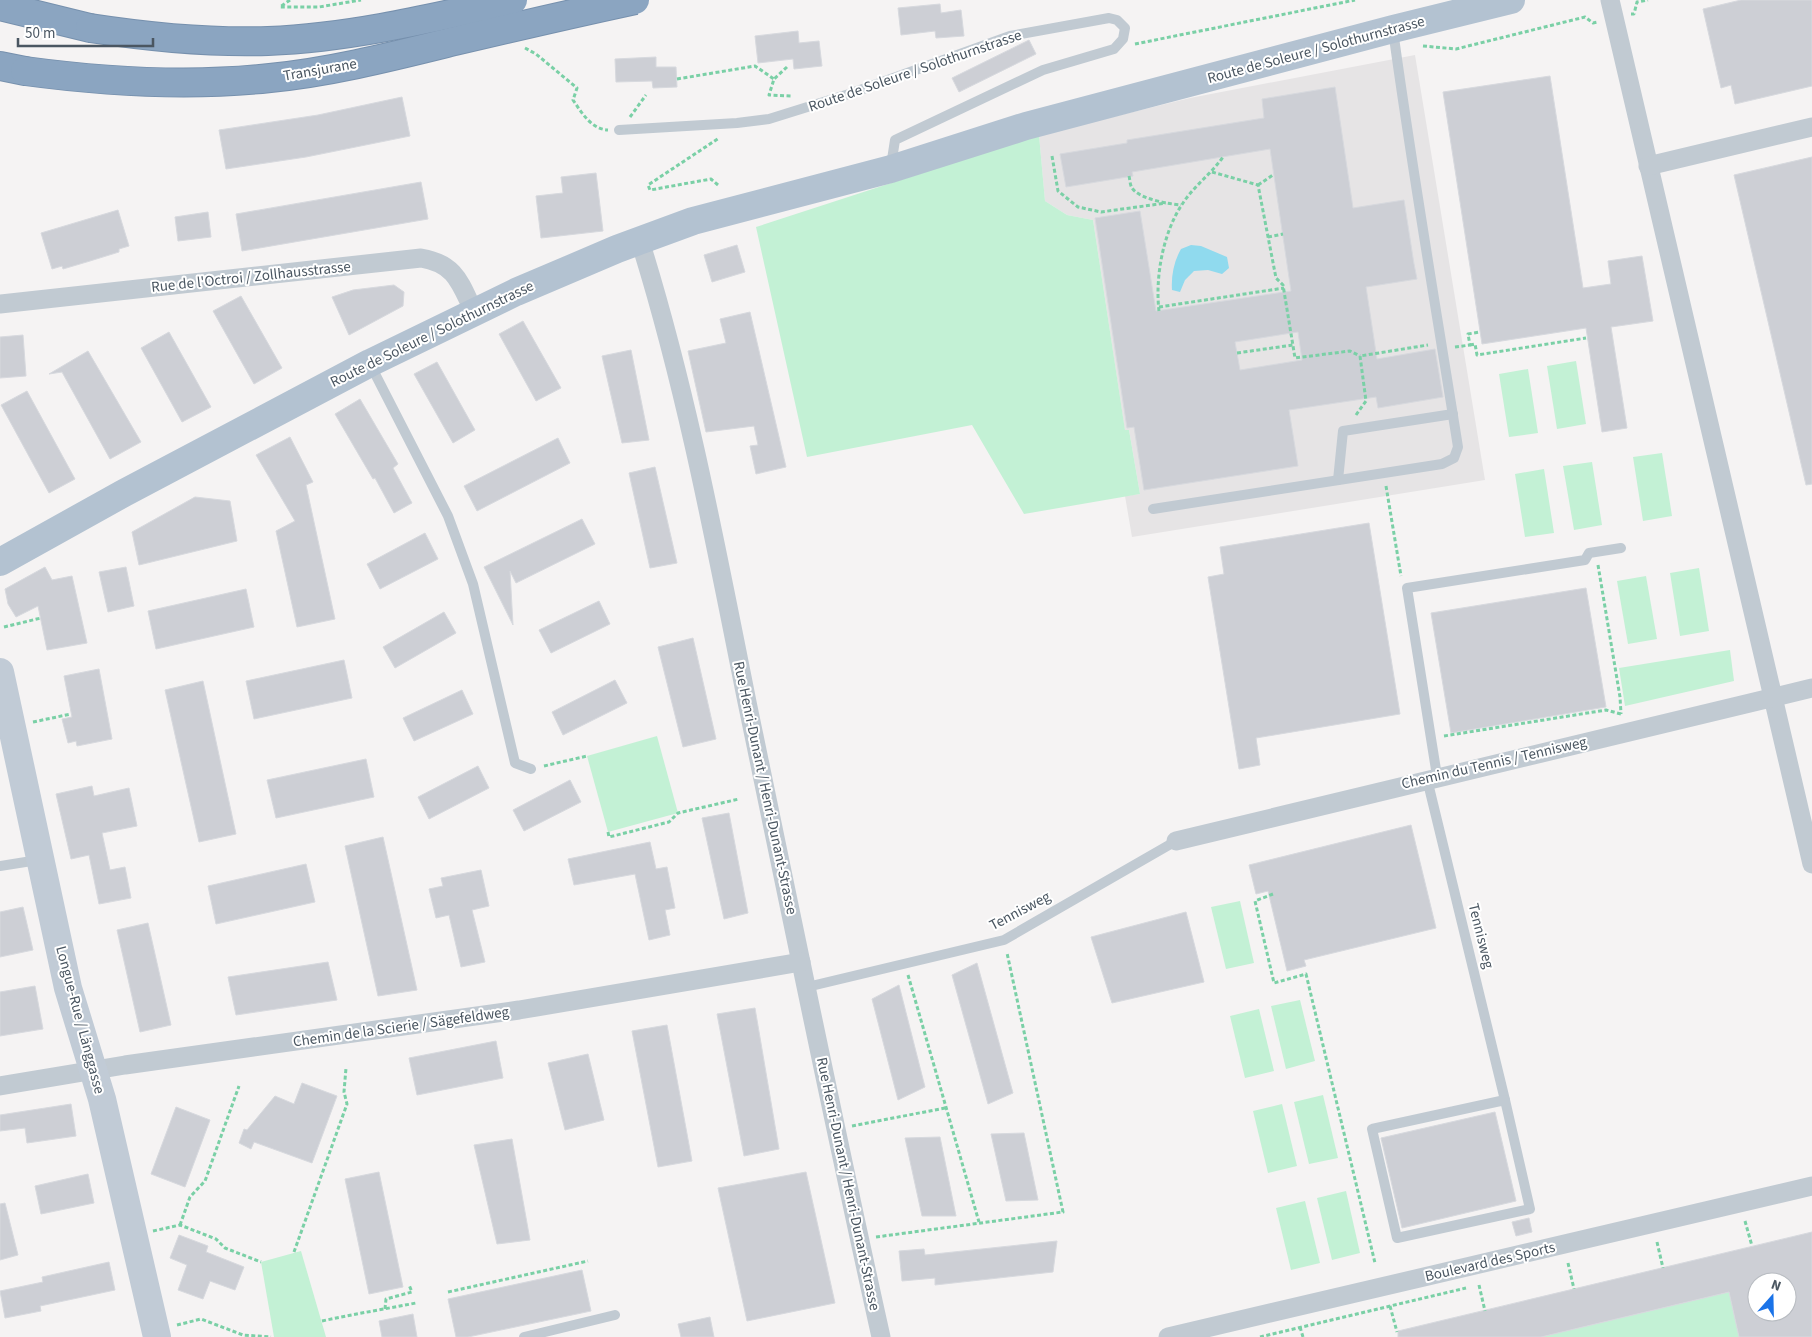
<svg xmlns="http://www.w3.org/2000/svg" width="1812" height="1337" font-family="'Source Sans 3',sans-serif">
<rect width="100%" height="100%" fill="#f5f3f3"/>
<polygon fill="#e6e4e5" points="1415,55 1485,480 1132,537 1125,496 1140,494 1129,430 1125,431 1093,220 1067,215 1045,201 1039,135 1190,98"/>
<g fill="#c3f1d5">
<polygon points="1039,135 1045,201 1067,215 1093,220 1125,430 1129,430 1140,494 1024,514 972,425 807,457 756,227"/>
<polygon points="1576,361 1586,424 1557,429 1547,366"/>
<polygon points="1528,369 1538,433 1509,437 1499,374"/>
<polygon points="1662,453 1672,516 1643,521 1633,457"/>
<polygon points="1592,462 1602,525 1574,530 1563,466"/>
<polygon points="1544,469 1554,533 1525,537 1515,474"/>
<polygon points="1699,568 1709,631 1680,636 1670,573"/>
<polygon points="1646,576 1657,639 1628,644 1617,581"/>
<polygon points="1730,650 1734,681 1625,706 1619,668"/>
<polygon points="657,736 678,813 608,832 587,756"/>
<polygon points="1240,901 1254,963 1226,969 1211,907"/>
<polygon points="1300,1000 1315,1061 1286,1069 1271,1006"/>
<polygon points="1259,1009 1274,1071 1245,1078 1230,1016"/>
<polygon points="1323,1095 1338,1158 1309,1164 1294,1102"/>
<polygon points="1282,1104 1297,1166 1268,1173 1253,1111"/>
<polygon points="1346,1191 1360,1253 1332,1260 1317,1198"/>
<polygon points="1305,1201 1320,1263 1291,1270 1276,1208"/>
<polygon points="301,1251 326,1337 274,1337 261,1262"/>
<polygon points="1729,1292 1739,1337 1541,1337"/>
</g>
<path fill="#90daee" d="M1191,245L1201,246L1227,257L1229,268L1222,274L1208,270L1194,271L1185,280L1180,292L1172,290C1171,276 1174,261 1181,249Z"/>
<g fill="#cdcfd5" stroke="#d7d9de" fill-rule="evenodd">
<polygon points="1741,0 1812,0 1812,86 1735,104 1731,85 1721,88 1703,9"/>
<polygon points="940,4 941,13 961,10 964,36 936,38 935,31 901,35 898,8"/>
<polygon points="798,31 799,43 819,41 822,66 794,69 793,59 758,63 755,36"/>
<polygon points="1029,40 1036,54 959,92 952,78"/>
<polygon points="656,57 656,67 676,67 677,87 653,88 652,81 616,82 615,59"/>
<polygon points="1550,76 1583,288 1611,284 1608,261 1642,256 1653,321 1611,327 1627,428 1602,432 1586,328 1482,344 1443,92"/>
<path d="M1335,87L1353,208L1404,200L1414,264L1417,279L1366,287L1377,359L1435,349L1443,397L1378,408L1376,397L1289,410L1298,466L1144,490L1134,427L1127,428L1095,218L1140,211L1156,311L1291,291L1270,149L1132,172L1133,176L1066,187L1060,154L1127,143V140L1264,118L1262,99ZM1298,332L1302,360L1240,370L1235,342Z"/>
<polygon points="402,97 410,136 306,157 226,169 219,130 318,115"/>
<polygon points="1812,157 1812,484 1806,485 1734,175"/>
<polygon points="596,173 603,231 541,238 536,196 563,193 561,177"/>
<polygon points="421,182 428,219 242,251 236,214"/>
<polygon points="118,210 129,246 119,249 119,252 90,261 63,269 62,266 52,269 41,233"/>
<polygon points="208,212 211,237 178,241 175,217"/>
<polygon points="737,245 745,272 712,282 704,255"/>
<polygon points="394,285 404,292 403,306 349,335 332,297 353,290"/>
<polygon points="241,296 282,368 254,384 213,311"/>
<polygon points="750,312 786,467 756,474 750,446 758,445 754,426 706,432 688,351 726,343 720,319"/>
<polygon points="523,321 561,388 536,401 499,334"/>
<polygon points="169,332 211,407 182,422 141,348"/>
<polygon points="23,335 26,376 0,378 0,337"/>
<polygon points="631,350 649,440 622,443 602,356"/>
<polygon points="88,351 141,442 110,459 62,372 49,374"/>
<polygon points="437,362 475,430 453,443 414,374"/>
<polygon points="27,391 75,479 49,493 1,405"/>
<polygon points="360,399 398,464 393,468 412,503 394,513 375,478 373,479 335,414"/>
<polygon points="290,437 313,482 306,485 335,619 297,627 276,531 295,521 256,455"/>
<polygon points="558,438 570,463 477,511 464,486"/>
<polygon points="655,467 677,563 650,568 629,473"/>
<polygon points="195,497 230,501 237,541 139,565 132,532"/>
<polygon points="582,519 595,544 516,583 510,571 513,625 484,567"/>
<polygon points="1369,523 1400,714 1256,738 1260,765 1239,769 1208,577 1224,574 1220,547"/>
<polygon points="425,533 438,559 380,589 367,564"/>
<polygon points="45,567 52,580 72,576 87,643 47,650 38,606 16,617 8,604 5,589"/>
<polygon points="126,567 134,606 108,612 99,572"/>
<polygon points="1586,588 1606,707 1451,733 1431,613"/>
<polygon points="246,589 254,627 156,649 148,611"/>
<polygon points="599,601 610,624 551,653 539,630"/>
<polygon points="444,612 456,633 395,668 383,647"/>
<polygon points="693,638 716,739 683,747 658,647"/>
<polygon points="344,660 352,698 254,719 246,681"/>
<polygon points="99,669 112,739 77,746 76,741 68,743 62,719 72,717 64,676"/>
<polygon points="615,680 627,703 563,735 552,712"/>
<polygon points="203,681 236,834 199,842 165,690"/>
<polygon points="462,690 473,714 414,741 403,718"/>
<polygon points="366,759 374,797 276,818 267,780"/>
<polygon points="478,766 489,788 429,819 418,797"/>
<polygon points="570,780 581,802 524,831 513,810"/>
<polygon points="92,786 94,796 129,788 137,826 102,833 110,870 125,867 131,898 99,904 89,855 71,859 56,794"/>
<polygon points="729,813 748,913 724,919 702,818"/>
<polygon points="1411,825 1436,928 1304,960 1306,966 1287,971 1268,891 1256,894 1249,865"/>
<polygon points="383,837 417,990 378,996 345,846"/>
<polygon points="650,842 656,869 667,867 675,908 665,910 670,935 649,940 635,874 574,885 568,859"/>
<polygon points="306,864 315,902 216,924 208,886"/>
<polygon points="481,870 489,906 472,910 485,962 461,967 449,915 436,918 429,889 443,886 441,878"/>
<polygon points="23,907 33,950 0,957 0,912"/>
<polygon points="1186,912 1204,982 1112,1003 1091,937"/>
<polygon points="148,923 171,1025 140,1032 117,930"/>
<polygon points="328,962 337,1000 236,1015 228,977"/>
<polygon points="977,963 1013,1093 988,1104 952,975"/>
<polygon points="899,985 925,1087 898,1100 872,999"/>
<polygon points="35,986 43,1029 0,1036 0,992"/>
<polygon points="755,1008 779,1149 744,1156 717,1014"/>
<polygon points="667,1025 692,1161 658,1167 632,1031"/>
<polygon points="496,1041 503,1078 417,1095 409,1058"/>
<polygon points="588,1054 604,1120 565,1130 548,1063"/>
<polygon points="302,1083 337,1096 312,1163 254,1142 251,1149 239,1143 244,1129 247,1130 275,1096 294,1104"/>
<polygon points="71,1104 76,1136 27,1143 25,1128 0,1131 0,1115"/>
<polygon points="176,1107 210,1120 185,1187 151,1174"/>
<polygon points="1495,1112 1516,1201 1402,1228 1381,1138"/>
<polygon points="1024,1133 1038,1200 1006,1201 991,1134"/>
<polygon points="940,1137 956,1216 922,1216 905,1138"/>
<polygon points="512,1139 530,1240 497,1244 474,1145"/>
<polygon points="379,1172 403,1287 369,1294 345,1179"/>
<polygon points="806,1172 835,1303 747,1321 718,1188"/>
<polygon points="88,1174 94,1203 41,1214 35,1186"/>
<polygon points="5,1203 18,1255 0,1260 0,1204"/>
<polygon points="1529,1218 1532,1232 1516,1236 1512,1222"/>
<path d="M1812,1232V1337H1739L1729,1292L1541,1337H1398V1331ZM1757,1282H1787V1312H1757Z"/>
<polygon points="179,1235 208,1246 206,1252 244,1267 235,1290 210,1281 203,1299 178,1290 187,1265 170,1258"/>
<polygon points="1057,1241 1053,1272 935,1285 935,1278 902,1281 899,1251 924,1249 925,1255"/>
<polygon points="109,1262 115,1290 40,1306 41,1311 5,1318 0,1291 43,1282 42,1277"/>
<polygon points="582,1270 591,1311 468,1337 456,1337 448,1299"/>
<polygon points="413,1314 417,1337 382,1337 379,1321"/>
<polygon points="710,1317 714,1337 681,1337 678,1324"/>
</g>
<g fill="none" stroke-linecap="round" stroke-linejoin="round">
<g stroke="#7690ad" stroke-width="30">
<g id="highway">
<polyline points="0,6 90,28"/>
<polyline points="0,66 25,71"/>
</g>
</g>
<g stroke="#7ad0a6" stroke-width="3" stroke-dasharray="4 2.5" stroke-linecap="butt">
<polyline points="290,0 280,7 319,7 361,0"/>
<polyline points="1631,14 1634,14 1637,2 1648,0"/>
<polyline points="1135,44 1355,0"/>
<polyline points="1423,46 1456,49 1585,17 1593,23 1598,22"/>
<path d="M525,48L536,54L577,88L573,100C582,113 591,129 608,130"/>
<polyline points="787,67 774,79 769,95 791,96"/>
<polyline points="677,79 755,66 774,79"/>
<polyline points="630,117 646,95"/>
<polyline points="1052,156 1058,191 1078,207 1101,212 1166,203"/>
<polyline points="1212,172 1258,185 1276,278 1283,285 1295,358 1350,351 1360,356"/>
<path d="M1129,176C1130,180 1130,185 1132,188C1139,199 1169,204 1181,205"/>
<polyline points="718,185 711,179 650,190 648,185 719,138"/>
<polyline points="1258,185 1273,175"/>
<polyline points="1268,237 1283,234"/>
<polyline points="1159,307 1284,288"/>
<path d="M1159,311C1155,277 1163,232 1183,203C1194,186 1211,174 1223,157"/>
<polyline points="1470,345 1475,344 1477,355 1586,338"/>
<polyline points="1455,347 1470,345 1468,334 1480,332"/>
<polyline points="1237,353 1293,345"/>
<polyline points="1356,415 1366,401 1360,356 1428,345"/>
<polyline points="1386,486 1401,576"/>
<polyline points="1598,565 1620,697 1621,714"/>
<polyline points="4,627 41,618"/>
<polyline points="33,722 71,714"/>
<polyline points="1444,736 1606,710 1621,714"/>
<polyline points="544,766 587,756"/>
<polyline points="608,832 609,837 669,822 678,813 739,799"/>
<polyline points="1273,894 1255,901 1274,983 1306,974 1375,1263"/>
<polyline points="908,975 979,1222"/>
<polyline points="852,1126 945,1108"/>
<polyline points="1745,1221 1752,1246"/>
<polyline points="180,1225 190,1197 205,1181 239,1086"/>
<polyline points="153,1231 180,1225 216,1239 225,1248 261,1262"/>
<polyline points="876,1237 1063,1212 1007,953"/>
<polyline points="1657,1242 1663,1268"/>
<polyline points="294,1252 347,1104 344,1092 346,1068"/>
<polyline points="1568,1263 1574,1289"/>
<polyline points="1479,1285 1485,1311"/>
<polyline points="448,1292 588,1261"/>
<polyline points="1390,1306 1397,1332"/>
<polyline points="385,1309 386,1299 412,1292 409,1285"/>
<path d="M322,1321C354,1314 385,1309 416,1303"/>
<polyline points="177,1325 201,1319 243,1335 271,1337"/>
<polyline points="1300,1327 1303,1337"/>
<polyline points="1260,1337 1466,1288"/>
</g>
<g stroke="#c1cad2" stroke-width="10">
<polyline points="619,130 737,123 769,119 849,94 1010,36 1109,18 1117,20 1125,28 1123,39 1114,49 1043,70 895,140 891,166"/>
<polyline points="370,364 448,516 473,584 515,763 531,769"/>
<polyline points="1338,480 1343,431 1453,414"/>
<path d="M1153,509L1442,464L1454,458L1458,447C1436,308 1412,170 1393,30"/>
<polyline points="1437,776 1407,588 1585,560 1589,553 1621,548"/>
<polyline points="1427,779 1505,1100"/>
<polyline points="0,866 38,860"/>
<polyline points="807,987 1004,940 1176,841"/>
<polygon points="1505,1100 1530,1209 1397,1238 1372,1129"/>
<polyline points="524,1337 615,1315"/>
</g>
<g stroke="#c1cad2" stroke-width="19">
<polyline points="1610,0 1812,864"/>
<polyline points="1648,166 1812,127"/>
<path d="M640,241C687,391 716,547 747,702C791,914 834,1126 881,1337"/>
<path d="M0,304L421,258C456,264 460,283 474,312"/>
<polyline points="1176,841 1812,688"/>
<polyline points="0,1086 125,1065 519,1010 801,962"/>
<polyline points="1168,1337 1812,1186"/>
</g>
<polyline stroke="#c1cbd6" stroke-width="28" points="0,672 68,988 102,1099 157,1337"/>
<polyline stroke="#b3c2d1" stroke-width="28" points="0,562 124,493 370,363 516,292 617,249 693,221 891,169 1026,126 1393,29 1511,0"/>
<use href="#highway" stroke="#8ba5c1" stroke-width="28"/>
<g stroke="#7690ad" stroke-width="30" stroke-linecap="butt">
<g id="highway-bridge">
<path d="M90,28C149,37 208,43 268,41C350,38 433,18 513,0"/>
<path d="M25,71C107,82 188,87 270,78C332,72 394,56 455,41C514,27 575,13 635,0"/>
</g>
</g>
<use href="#highway-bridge" stroke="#8ba5c1" stroke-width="28"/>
</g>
<g text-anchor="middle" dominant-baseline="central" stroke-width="4" stroke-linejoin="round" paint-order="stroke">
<g font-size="15" fill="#4a5661" stroke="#fff">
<text transform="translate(1316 50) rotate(-15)">Route de Soleure / Solothurnstrasse</text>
<text transform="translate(320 70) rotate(-10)">Transjurane</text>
<text transform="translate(915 71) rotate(-19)">Route de Soleure / Solothurnstrasse</text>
<text transform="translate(251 277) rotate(-6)">Rue de l'Octroi / Zollhausstrasse</text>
<text transform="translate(432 334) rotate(-26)">Route de Soleure / Solothurnstrasse</text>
<text transform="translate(1494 763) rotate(-13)">Chemin du Tennis / Tennisweg</text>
<text transform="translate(765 788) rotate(78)">Rue Henri-Dunant / Henri-Dunant-Strasse</text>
<text transform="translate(1020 911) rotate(-28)">Tennisweg</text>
<text transform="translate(1481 936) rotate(76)">Tennisweg</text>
<text transform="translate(80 1020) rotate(75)">Longue-Rue / Länggasse</text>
<text transform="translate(401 1027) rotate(-8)">Chemin de la Scierie / Sägefeldweg</text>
<text transform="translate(848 1184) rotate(78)">Rue Henri-Dunant / Henri-Dunant-Strasse</text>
<text transform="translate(1490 1262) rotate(-13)">Boulevard des Sports</text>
</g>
</g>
<g transform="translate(1772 1297) rotate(20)"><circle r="24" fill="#ffffff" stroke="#b7bbc0"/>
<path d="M0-4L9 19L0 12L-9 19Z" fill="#1a73e8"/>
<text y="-8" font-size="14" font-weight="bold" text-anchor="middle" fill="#4a5661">N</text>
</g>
<path d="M18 38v8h135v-8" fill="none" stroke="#4a5661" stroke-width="2.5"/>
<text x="25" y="38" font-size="15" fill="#4a5661" stroke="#ffffff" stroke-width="4" paint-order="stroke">50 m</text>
</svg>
